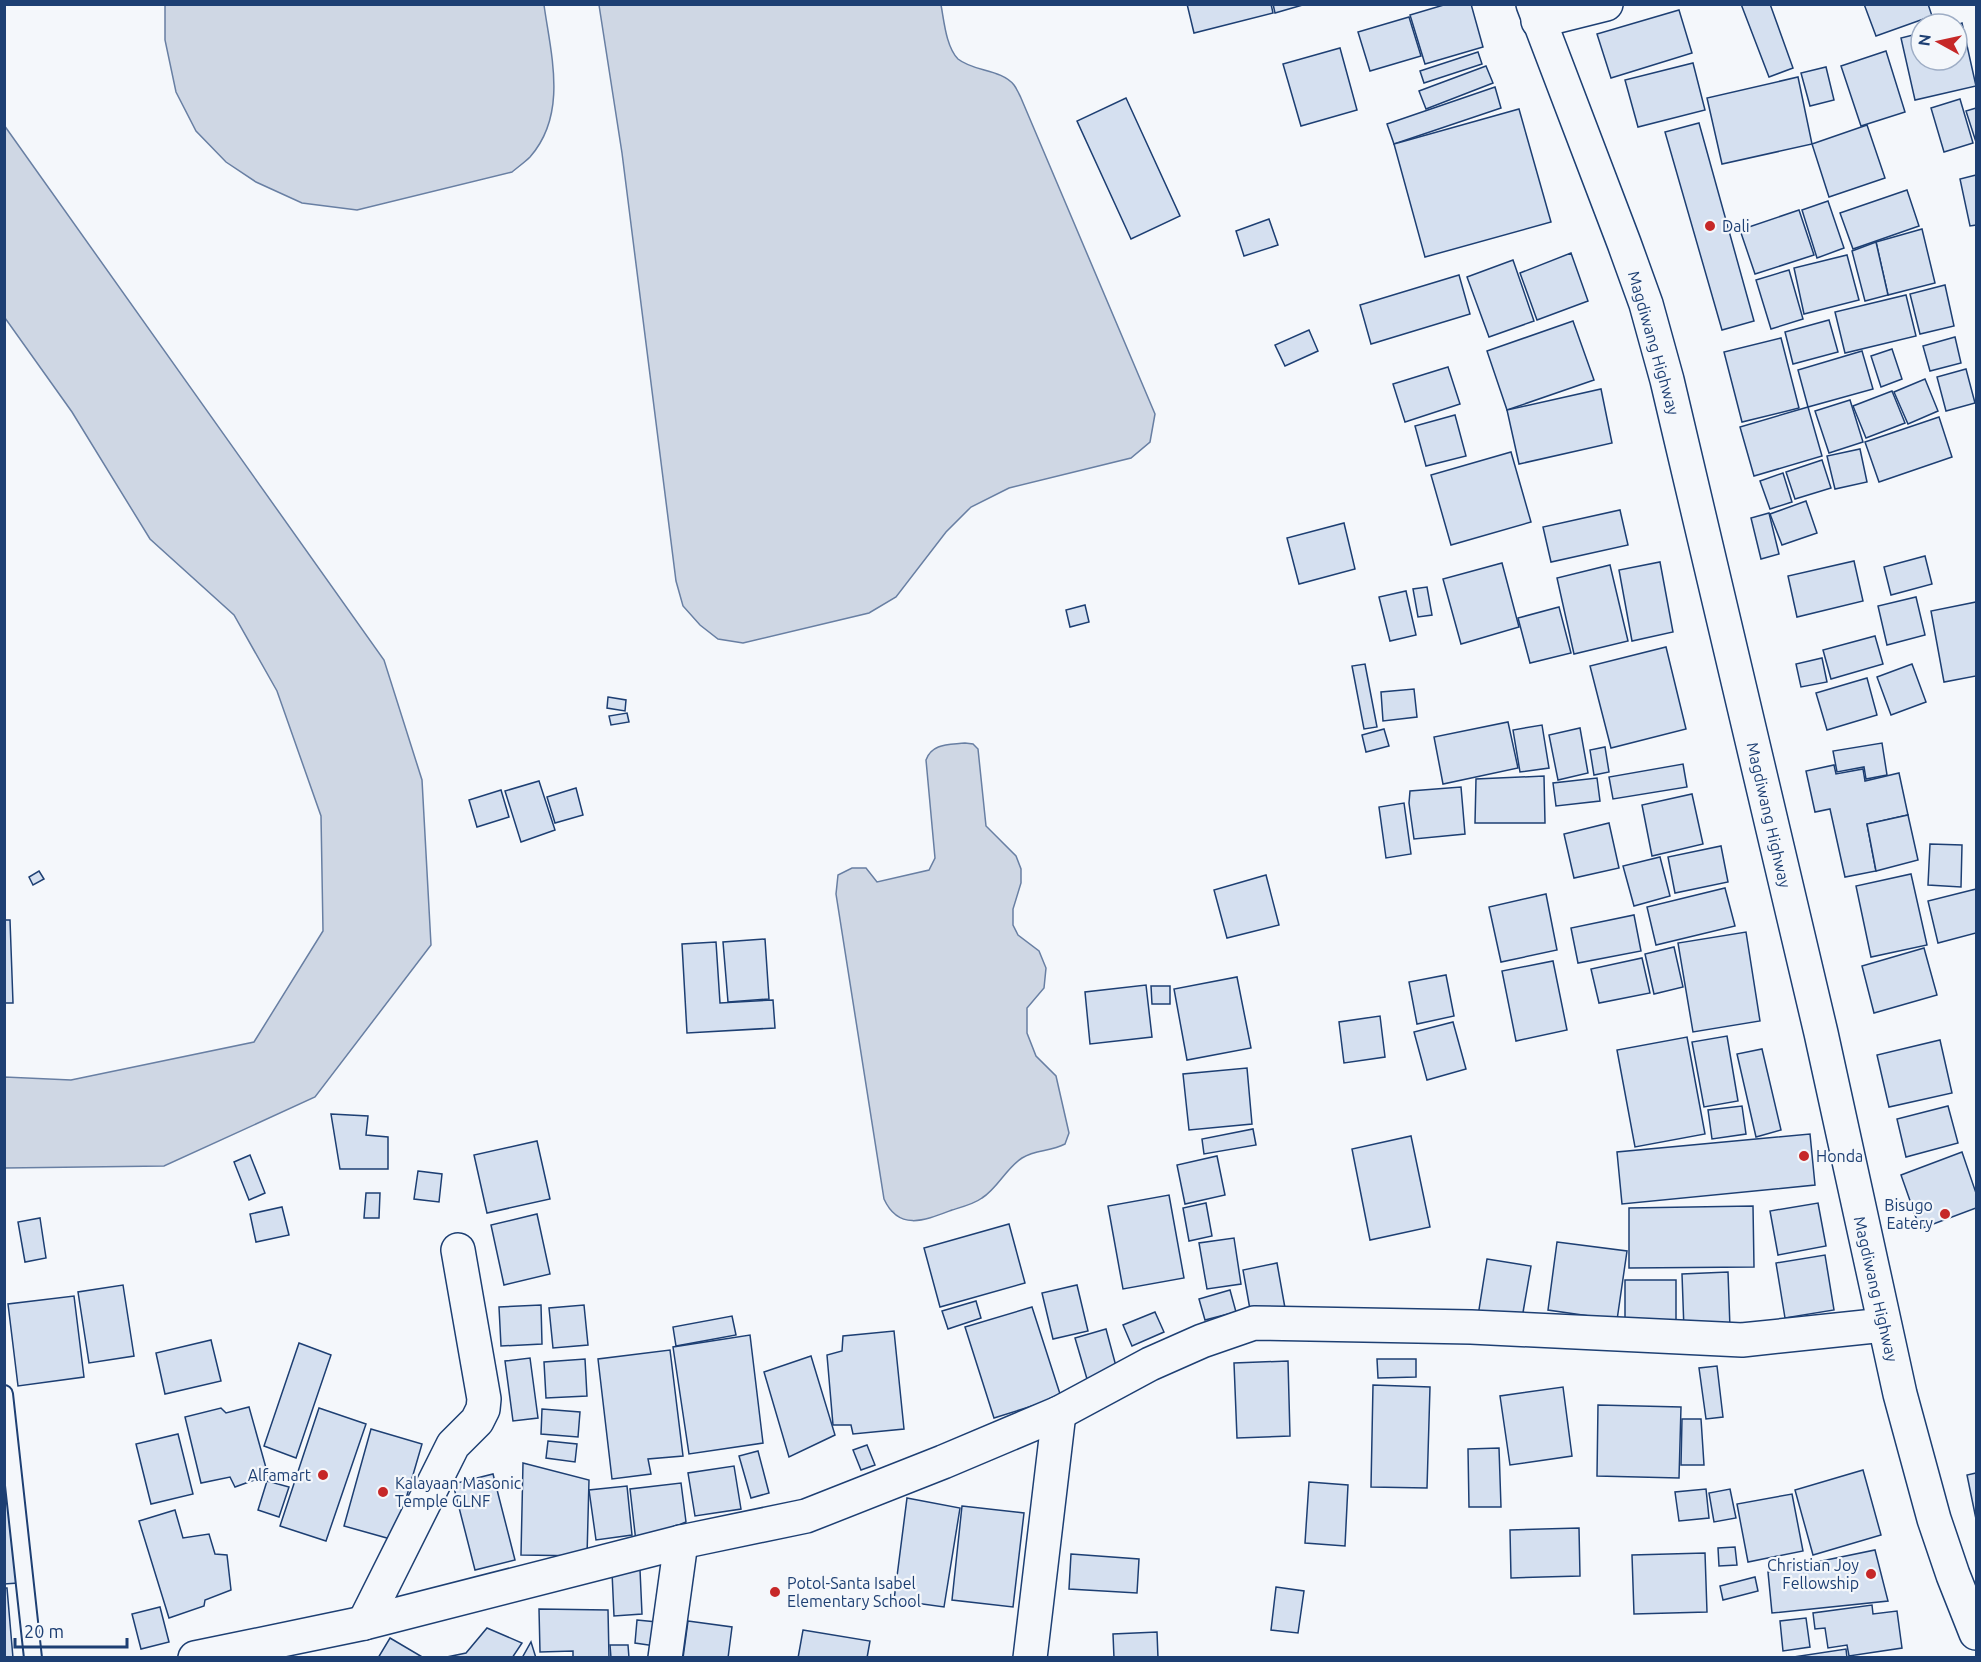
<svg xmlns="http://www.w3.org/2000/svg" width="1981" height="1662" font-family="Ubuntu,sans-serif">
<rect width="100%" height="100%" fill="#f4f7fb"/>
<g fill="#cfd7e4" stroke="#687fa3" stroke-width="1.5">
<path d="M165,5H544C551,55 568,114 530,157C525,162 518,167 512,172L357,210L302,203L256,182L226,162L196,131L176,92L165,40Z"/>
<path d="M599,5H941C944,20 946,47 958,59C974,72 1001,69 1014,85C1017,89 1019,94 1021,98L1155,414L1150,442L1131,458L1009,488L971,507L946,532L896,597L869,613L743,643L718,639L700,625L683,606L676,581L622,153Z"/>
<polygon points="4,125 384,660 422,780 431,945 315,1097 164,1166 5,1168 5,1077 71,1080 254,1042 323,931 321,816 277,691 234,615 150,539 72,412 5,318"/>
<path d="M965,743L973,744L978,749L986,826L1016,856L1021,869V883L1013,909V925L1018,935L1039,951L1046,968L1044,988L1027,1008V1033L1036,1056L1056,1076L1069,1133L1065,1144C1050,1152 1036,1149 1022,1158C1006,1168 998,1188 982,1198C974,1204 962,1207 952,1210C926,1220 899,1232 884,1199L836,894L838,875L852,868H866L877,882L929,870L935,858L926,760C932,743 949,745 965,743Z"/>
</g>
<g fill="#d5e0f0" stroke="#1d3f73" stroke-width="1.5">
<polygon points="1187,4 1271,4 1273,13 1194,33"/>
<polygon points="1273,4 1306,4 1275,13"/>
<polygon points="1447,4 1471,4 1483,47 1425,64 1410,15"/>
<polygon points="1741,4 1770,4 1793,68 1769,77"/>
<polygon points="1864,4 1928,4 1932,16 1876,36"/>
<polygon points="1679,10 1692,53 1611,78 1597,34"/>
<polygon points="1409,17 1421,56 1370,71 1358,32"/>
<polygon points="1962,23 1976,86 1915,100 1901,38 1921,33 1921,60 1957,60 1957,25"/>
<polygon points="1340,48 1357,110 1301,126 1283,64"/>
<polygon points="1886,51 1905,112 1861,126 1841,66"/>
<polygon points="1478,52 1482,64 1424,83 1420,71"/>
<polygon points="1693,63 1705,110 1638,127 1625,80"/>
<polygon points="1486,66 1493,83 1426,109 1419,91"/>
<polygon points="1826,67 1834,100 1810,106 1801,73"/>
<polygon points="1798,77 1812,144 1722,164 1707,98"/>
<polygon points="1495,87 1501,108 1394,144 1387,124"/>
<polygon points="1126,98 1180,216 1131,239 1077,121"/>
<polygon points="1960,99 1973,143 1944,152 1931,108"/>
<polygon points="1976,108 1976,142 1966,111"/>
<polygon points="1519,109 1551,222 1425,257 1394,144"/>
<polygon points="1699,123 1754,321 1722,330 1665,132"/>
<polygon points="1867,125 1885,178 1829,197 1812,144"/>
<polygon points="1976,175 1976,225 1970,226 1960,179"/>
<polygon points="1907,190 1919,226 1853,249 1840,213"/>
<polygon points="1828,201 1844,248 1817,258 1802,210"/>
<polygon points="1799,210 1814,255 1755,274 1740,230"/>
<polygon points="1269,219 1278,245 1244,256 1236,231"/>
<polygon points="1922,229 1935,283 1888,295 1876,242"/>
<polygon points="1876,242 1888,295 1865,301 1852,251"/>
<polygon points="1571,253 1588,301 1537,320 1520,273"/>
<polygon points="1847,255 1859,300 1804,314 1794,268"/>
<polygon points="1513,260 1534,321 1489,337 1467,277"/>
<polygon points="1789,270 1803,319 1771,329 1756,280"/>
<polygon points="1459,275 1470,314 1371,344 1360,305"/>
<polygon points="1945,285 1954,326 1920,334 1910,294"/>
<polygon points="1906,295 1916,336 1845,353 1835,312"/>
<polygon points="1829,320 1838,352 1793,364 1785,332"/>
<polygon points="1573,321 1594,380 1507,410 1487,351"/>
<polygon points="1309,330 1318,351 1285,366 1275,345"/>
<polygon points="1955,337 1961,363 1930,371 1923,346"/>
<polygon points="1781,338 1799,408 1742,422 1724,352"/>
<polygon points="1892,349 1902,379 1881,387 1871,356"/>
<polygon points="1862,351 1873,389 1808,407 1798,370"/>
<polygon points="1448,367 1460,404 1405,422 1393,384"/>
<polygon points="1966,369 1975,403 1946,411 1937,377"/>
<polygon points="1925,379 1938,411 1908,424 1894,392"/>
<polygon points="1601,389 1612,443 1519,464 1507,410"/>
<polygon points="1892,391 1905,423 1866,438 1853,406"/>
<polygon points="1850,400 1863,442 1829,453 1815,411"/>
<polygon points="1808,407 1822,456 1754,476 1740,427"/>
<polygon points="1455,415 1466,456 1426,466 1415,426"/>
<polygon points="1939,417 1952,457 1879,482 1865,442"/>
<polygon points="1860,449 1867,482 1835,489 1827,456"/>
<polygon points="1511,452 1531,522 1451,545 1431,475"/>
<polygon points="1822,460 1831,488 1795,499 1786,472"/>
<polygon points="1783,473 1792,502 1770,509 1760,481"/>
<polygon points="1806,501 1817,533 1782,545 1770,514"/>
<polygon points="1620,510 1628,545 1551,562 1543,527"/>
<polygon points="1769,513 1779,554 1761,559 1751,518"/>
<polygon points="1344,523 1355,569 1299,584 1287,538"/>
<polygon points="1925,556 1932,584 1891,595 1884,567"/>
<polygon points="1854,561 1863,601 1797,617 1788,576"/>
<polygon points="1660,562 1673,632 1632,641 1619,570"/>
<polygon points="1502,563 1519,627 1461,644 1443,579"/>
<polygon points="1610,565 1628,641 1574,654 1557,578"/>
<polygon points="1427,587 1432,615 1418,617 1413,589"/>
<polygon points="1406,591 1416,635 1390,641 1379,597"/>
<polygon points="1916,597 1925,635 1887,645 1878,606"/>
<polygon points="1976,602 1976,676 1944,682 1931,611"/>
<polygon points="1085,605 1089,622 1070,627 1066,610"/>
<polygon points="1559,607 1571,653 1530,663 1518,618"/>
<polygon points="1875,636 1883,664 1831,679 1823,650"/>
<polygon points="1666,647 1686,729 1611,748 1590,666"/>
<polygon points="1822,658 1827,682 1801,687 1796,664"/>
<polygon points="1365,664 1377,727 1364,729 1352,666"/>
<polygon points="1912,664 1926,702 1891,715 1877,677"/>
<polygon points="1867,678 1877,715 1827,730 1816,693"/>
<polygon points="1414,689 1417,717 1383,721 1381,692"/>
<polygon points="608,697 626,700 625,711 607,708"/>
<polygon points="627,713 629,722 611,725 609,716"/>
<polygon points="1508,722 1518,768 1443,784 1434,737"/>
<polygon points="1542,725 1549,768 1520,772 1513,730"/>
<polygon points="1580,728 1588,773 1558,780 1549,735"/>
<polygon points="1384,729 1389,746 1366,752 1362,735"/>
<polygon points="1882,743 1887,775 1866,779 1864,767 1837,772 1833,751"/>
<polygon points="1605,747 1609,772 1594,775 1590,750"/>
<polygon points="1683,764 1687,787 1613,799 1609,777"/>
<polygon points="1834,765 1836,774 1863,769 1865,781 1899,773 1908,815 1867,824 1876,871 1845,877 1830,809 1815,812 1806,771"/>
<polygon points="1544,776 1545,823 1475,823 1476,779"/>
<polygon points="1597,778 1600,801 1556,806 1553,783"/>
<polygon points="539,781 555,830 521,842 505,791"/>
<polygon points="1461,787 1465,834 1414,839 1409,803 1410,791"/>
<polygon points="576,788 583,815 555,823 547,797"/>
<polygon points="501,790 509,817 477,827 469,800"/>
<polygon points="1692,794 1703,844 1652,856 1642,805"/>
<polygon points="1404,803 1411,854 1386,858 1379,807"/>
<polygon points="1908,815 1918,860 1876,871 1867,824"/>
<polygon points="1609,823 1619,868 1574,878 1564,834"/>
<polygon points="1930,844 1962,845 1961,887 1928,885"/>
<polygon points="1721,846 1728,882 1675,893 1668,857"/>
<polygon points="1660,857 1670,896 1634,906 1623,866"/>
<polygon points="39,871 44,879 33,885 29,877"/>
<polygon points="1911,874 1927,945 1871,957 1856,886"/>
<polygon points="1266,875 1279,925 1227,938 1214,890"/>
<polygon points="1725,888 1735,926 1656,945 1647,907"/>
<polygon points="1976,889 1976,933 1938,943 1928,901"/>
<polygon points="1546,894 1557,950 1501,962 1489,907"/>
<polygon points="1634,915 1641,951 1578,963 1571,928"/>
<polygon points="4,920 10,920 13,1003 4,1003"/>
<polygon points="1746,932 1760,1021 1693,1032 1678,943"/>
<polygon points="765,939 769,999 728,1002 723,942"/>
<polygon points="716,942 720,1003 773,1000 775,1028 687,1033 682,944"/>
<polygon points="1674,947 1683,987 1654,994 1645,954"/>
<polygon points="1924,948 1937,995 1874,1013 1862,966"/>
<polygon points="1642,958 1650,993 1599,1003 1591,969"/>
<polygon points="1553,961 1567,1030 1516,1041 1502,971"/>
<polygon points="1446,975 1454,1016 1417,1024 1409,982"/>
<polygon points="1237,977 1251,1048 1187,1060 1174,989"/>
<polygon points="1146,985 1152,1037 1090,1044 1085,992"/>
<polygon points="1151,986 1170,986 1170,1004 1152,1004"/>
<polygon points="1380,1016 1385,1057 1344,1063 1339,1022"/>
<polygon points="1453,1022 1466,1069 1427,1080 1414,1032"/>
<polygon points="1727,1036 1738,1101 1704,1107 1692,1042"/>
<polygon points="1687,1037 1705,1134 1635,1147 1617,1050"/>
<polygon points="1940,1040 1952,1093 1889,1107 1877,1055"/>
<polygon points="1762,1049 1781,1130 1756,1137 1737,1054"/>
<polygon points="1247,1068 1252,1124 1189,1130 1183,1074"/>
<polygon points="1742,1106 1746,1134 1712,1139 1708,1110"/>
<polygon points="1948,1106 1958,1143 1906,1157 1897,1119"/>
<polygon points="331,1114 368,1116 366,1135 388,1137 388,1169 340,1169"/>
<polygon points="1253,1129 1256,1145 1204,1154 1202,1139"/>
<polygon points="1810,1134 1815,1185 1622,1204 1617,1152"/>
<polygon points="1411,1136 1430,1227 1370,1240 1352,1149"/>
<polygon points="537,1141 550,1199 487,1213 474,1155"/>
<polygon points="1962,1152 1976,1193 1976,1208 1920,1229 1901,1175"/>
<polygon points="250,1155 265,1193 249,1200 234,1162"/>
<polygon points="1217,1156 1225,1195 1185,1204 1177,1165"/>
<polygon points="418,1171 442,1174 439,1202 414,1199"/>
<polygon points="366,1193 380,1193 379,1218 364,1218"/>
<polygon points="1169,1195 1184,1278 1123,1289 1108,1206"/>
<polygon points="1206,1203 1212,1236 1189,1241 1183,1208"/>
<polygon points="1818,1203 1826,1246 1778,1255 1770,1211"/>
<polygon points="1753,1206 1754,1267 1629,1268 1629,1208"/>
<polygon points="282,1207 289,1235 256,1242 250,1214"/>
<polygon points="537,1214 550,1274 504,1285 491,1225"/>
<polygon points="40,1218 46,1258 25,1262 18,1222"/>
<polygon points="1009,1224 1025,1283 940,1307 924,1248"/>
<polygon points="1234,1238 1241,1284 1207,1289 1199,1243"/>
<polygon points="1557,1242 1627,1251 1617,1320 1548,1310"/>
<polygon points="1825,1255 1834,1310 1785,1318 1776,1263"/>
<polygon points="1487,1259 1531,1266 1521,1324 1478,1316"/>
<polygon points="1277,1263 1285,1308 1251,1315 1243,1270"/>
<polygon points="1728,1272 1730,1328 1684,1330 1682,1274"/>
<polygon points="1625,1280 1676,1280 1676,1327 1625,1326"/>
<polygon points="123,1285 134,1356 89,1363 78,1292"/>
<polygon points="1077,1285 1088,1331 1053,1339 1042,1293"/>
<polygon points="1230,1290 1236,1312 1205,1320 1199,1299"/>
<polygon points="74,1296 84,1377 18,1386 8,1304"/>
<polygon points="976,1301 981,1318 948,1329 942,1311"/>
<polygon points="541,1305 542,1344 501,1346 499,1307"/>
<polygon points="584,1305 588,1345 553,1348 549,1308"/>
<polygon points="1032,1307 1061,1397 994,1418 965,1327"/>
<polygon points="1155,1312 1164,1332 1132,1346 1123,1325"/>
<polygon points="732,1316 736,1335 676,1346 673,1327"/>
<polygon points="1106,1329 1117,1370 1087,1379 1075,1338"/>
<polygon points="894,1331 904,1429 853,1434 851,1425 833,1425 827,1355 842,1351 843,1336"/>
<polygon points="750,1335 763,1443 689,1454 673,1347"/>
<polygon points="211,1340 221,1381 165,1394 156,1353"/>
<polygon points="299,1343 331,1355 296,1458 264,1446"/>
<polygon points="670,1350 683,1456 648,1459 651,1474 612,1479 598,1359"/>
<polygon points="811,1356 835,1435 789,1457 764,1372"/>
<polygon points="530,1358 538,1418 513,1421 505,1361"/>
<polygon points="585,1359 587,1396 546,1398 544,1362"/>
<polygon points="1377,1359 1416,1359 1416,1377 1378,1378"/>
<polygon points="1288,1361 1290,1436 1237,1438 1234,1363"/>
<polygon points="1717,1366 1723,1417 1706,1419 1699,1368"/>
<polygon points="1373,1385 1430,1387 1427,1488 1371,1487"/>
<polygon points="1563,1387 1572,1456 1510,1465 1500,1396"/>
<polygon points="1598,1405 1681,1407 1679,1478 1597,1476"/>
<polygon points="249,1407 268,1475 235,1487 230,1477 201,1483 185,1417 221,1408 226,1413"/>
<polygon points="319,1408 366,1424 326,1541 280,1526"/>
<polygon points="542,1409 580,1412 578,1437 541,1434"/>
<polygon points="1682,1419 1701,1419 1704,1465 1681,1465"/>
<polygon points="371,1429 422,1444 394,1540 344,1526"/>
<polygon points="178,1434 193,1494 151,1504 136,1444"/>
<polygon points="548,1441 577,1444 575,1462 546,1458"/>
<polygon points="867,1445 875,1465 861,1470 853,1450"/>
<polygon points="1499,1448 1501,1507 1469,1507 1468,1449"/>
<polygon points="758,1451 769,1493 751,1498 739,1456"/>
<polygon points="523,1463 589,1480 587,1556 521,1555"/>
<polygon points="734,1466 741,1509 695,1516 688,1473"/>
<polygon points="1863,1470 1881,1535 1813,1555 1795,1490"/>
<polygon points="1976,1473 1976,1519 1967,1475"/>
<polygon points="493,1474 515,1560 475,1570 453,1484"/>
<polygon points="267,1481 289,1487 279,1517 258,1510"/>
<polygon points="1309,1482 1348,1485 1345,1546 1305,1543"/>
<polygon points="681,1483 686,1522 636,1542 630,1489"/>
<polygon points="627,1486 632,1535 596,1540 589,1490"/>
<polygon points="1706,1489 1709,1518 1679,1521 1675,1492"/>
<polygon points="1730,1489 1736,1518 1714,1522 1709,1493"/>
<polygon points="1792,1494 1803,1551 1748,1562 1737,1504"/>
<polygon points="907,1498 960,1508 944,1607 894,1600"/>
<polygon points="9,1499 18,1583 4,1584 4,1500"/>
<polygon points="962,1506 1024,1513 1013,1607 952,1600"/>
<polygon points="175,1510 183,1538 209,1534 215,1554 227,1555 231,1590 205,1600 204,1606 169,1618 139,1521"/>
<polygon points="1579,1528 1580,1576 1511,1578 1510,1530"/>
<polygon points="1735,1547 1737,1565 1719,1566 1718,1548"/>
<polygon points="1875,1550 1888,1601 1772,1613 1768,1572"/>
<polygon points="1705,1553 1707,1612 1634,1614 1632,1555"/>
<polygon points="1071,1554 1139,1559 1137,1593 1069,1589"/>
<polygon points="640,1570 642,1614 614,1616 612,1572"/>
<polygon points="1755,1577 1758,1591 1723,1600 1720,1586"/>
<polygon points="1276,1587 1304,1591 1298,1633 1271,1630"/>
<polygon points="4,1588 7,1588 13,1658 4,1658"/>
<polygon points="1872,1605 1873,1614 1897,1611 1902,1648 1849,1656 1847,1645 1828,1648 1825,1628 1815,1629 1813,1613"/>
<polygon points="160,1607 169,1642 141,1649 132,1614"/>
<polygon points="539,1609 608,1610 609,1658 573,1658 573,1651 540,1652"/>
<polygon points="1806,1618 1810,1647 1783,1651 1780,1621"/>
<polygon points="637,1620 657,1622 655,1646 635,1643"/>
<polygon points="688,1621 732,1627 728,1658 683,1658"/>
<polygon points="487,1628 522,1643 512,1658 442,1658 466,1653"/>
<polygon points="803,1630 870,1641 867,1658 798,1658"/>
<polygon points="1157,1632 1158,1658 1114,1658 1113,1634"/>
<polygon points="390,1638 424,1658 378,1658"/>
<polygon points="531,1642 536,1658 522,1658"/>
<polygon points="610,1645 628,1645 629,1658 611,1658"/>
<polygon points="1846,1649 1847,1658 1787,1658"/>
</g>
<g fill="none" stroke-linecap="round" stroke-linejoin="round">
<g stroke="#1d3f73" stroke-width="20">
<polyline id="service" points="4,1394 33,1658"/>
</g>
<g stroke="#1d3f73" stroke-width="36">
<g id="minor">
<polyline points="1538,21 1606,4"/>
<polyline points="364,1623 453,1445 477,1421 483,1409 484,1399 458,1250"/>
<polyline points="665,1658 681,1542"/>
<polyline points="1030,1658 1059,1413"/>
</g>
</g>
<g stroke="#1d3f73" stroke-width="36">
<polyline id="tertiary" points="195,1658 364,1623 681,1542 806,1516 943,1462 1059,1413 1150,1364 1202,1341 1254,1323 1471,1327 1742,1340 1884,1325"/>
</g>
<g stroke="#1d3f73" stroke-width="36">
<polyline id="secondary" points="1533,4 1624,243 1646,304 1667,380 1821,1033 1900,1394 1934,1519 1953,1575 1976,1633"/>
</g>
<use href="#service" stroke="#f4f7fb" stroke-width="16"/>
<use href="#minor" stroke="#f4f7fb" stroke-width="33"/>
<use href="#tertiary" stroke="#f4f7fb" stroke-width="33"/>
<use href="#secondary" stroke="#f4f7fb" stroke-width="33"/>
</g>
<g fill="#c62828" stroke="#f4f7fb" stroke-width="2">
<circle cx="1710" cy="226" r="6"/>
<circle cx="1804" cy="1156" r="6"/>
<circle cx="1945" cy="1214" r="6"/>
<circle cx="323" cy="1475" r="6"/>
<circle cx="383" cy="1492" r="6"/>
<circle cx="1871" cy="1574" r="6"/>
<circle cx="775" cy="1592" r="6"/>
</g>
<g text-anchor="middle" dominant-baseline="central" stroke-width="4.5" stroke-linejoin="round" paint-order="stroke">
<g font-size="16" fill="#1d3f73" stroke="#f4f7fb" text-anchor="start">
<text x="1722" y="226">Dali</text>
<text x="1816" y="1156">Honda</text>
<text x="1933" y="1205" text-anchor="end">Bisugo<tspan x="1933" dy="18">Eatery</tspan></text>
<text x="311" y="1475" text-anchor="end">Alfamart</text>
<text x="395" y="1483">Kalayaan Masonic<tspan x="395" dy="18">Temple GLNF</tspan></text>
<text x="1859" y="1565" text-anchor="end">Christian Joy<tspan x="1859" dy="18">Fellowship</tspan></text>
<text x="787" y="1583">Potol-Santa Isabel<tspan x="787" dy="18">Elementary School</tspan></text>
</g>
<g font-size="16" fill="#1d3f73" stroke="#f4f7fb">
<text transform="translate(1654 343) rotate(74)">Magdiwang Highway</text>
<text transform="translate(1769 815) rotate(77)">Magdiwang Highway</text>
<text transform="translate(1876 1289) rotate(77)">Magdiwang Highway</text>
</g>
</g>
<rect width="1981" height="1662" fill="none" stroke="#1d3f73" stroke-width="12"/>
<g transform="translate(1939 42) rotate(278)"><circle r="28" fill="#f4f7fb" stroke="#9eadc5" stroke-width="1.5"/>
<path d="M0-4.5L10 22L0 15L-10 22Z" fill="#c62828"/>
<text y="-9" font-size="16" font-weight="bold" text-anchor="middle" fill="#1d3f73">N</text>
</g>
<path d="M15 1638v9h112v-9" fill="none" stroke="#1d3f73" stroke-width="3"/>
<text x="24" y="1638" font-size="18" fill="#1d3f73" stroke="#f4f7fb" stroke-width="4.5" paint-order="stroke">20 m</text>
</svg>
